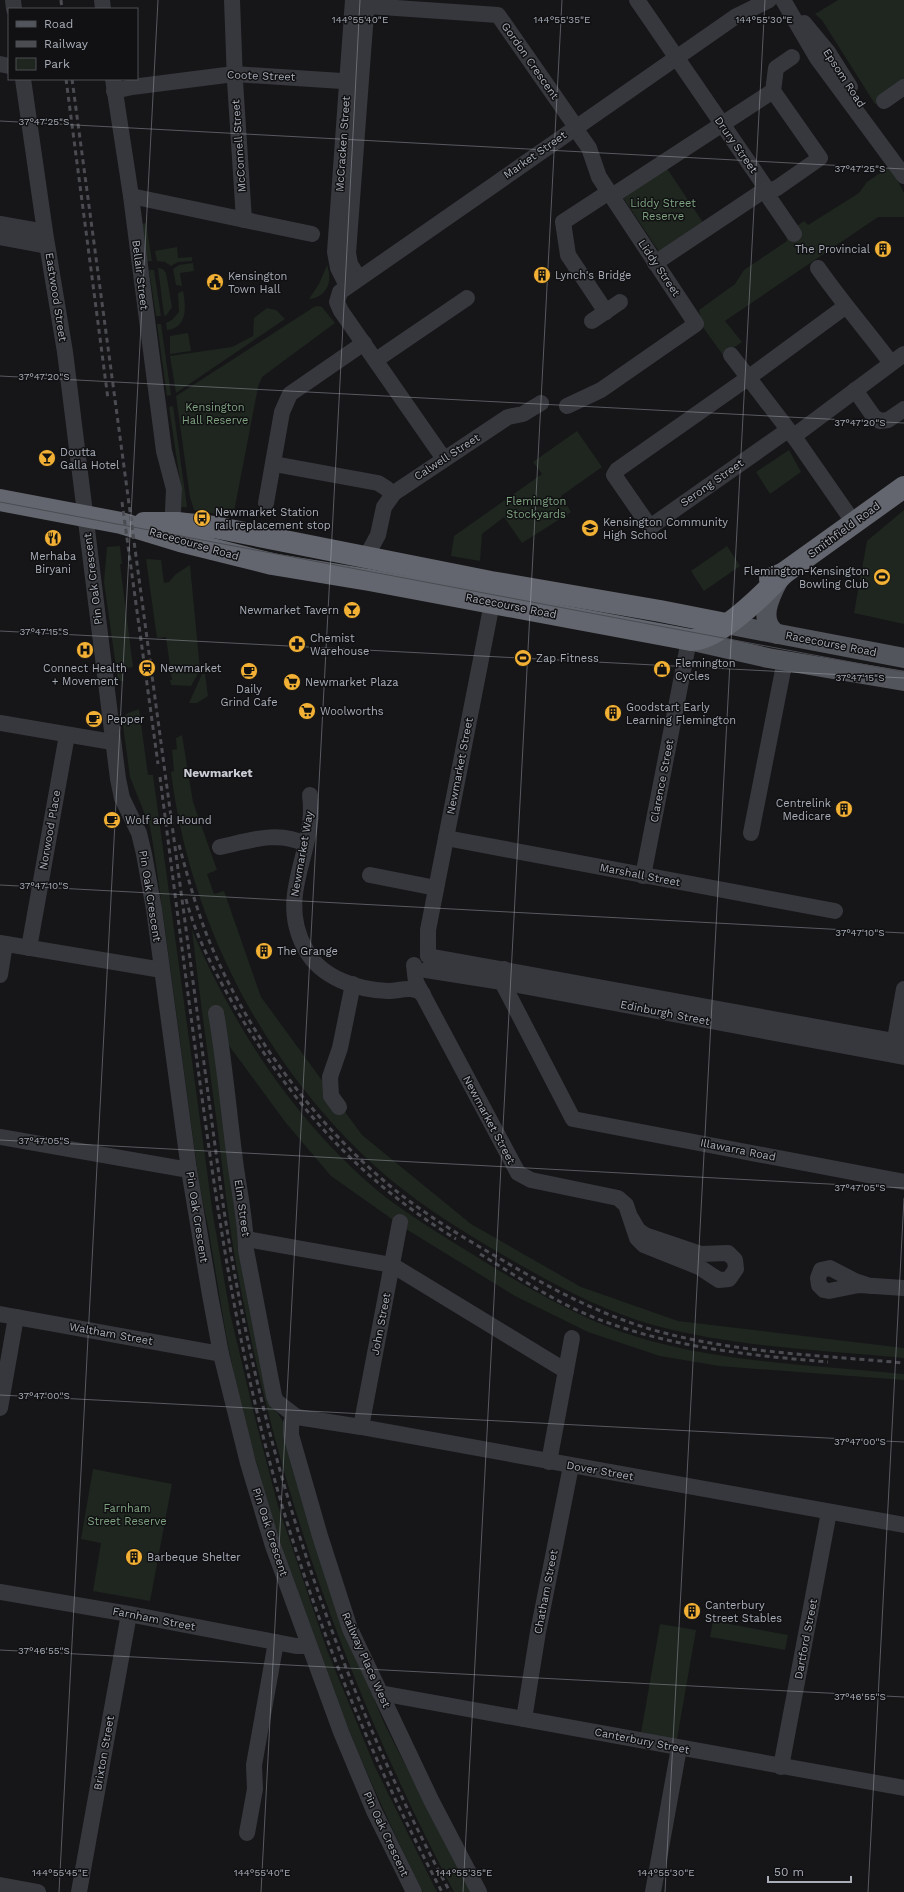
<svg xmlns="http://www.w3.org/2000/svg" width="904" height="1892" font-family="'Work Sans',sans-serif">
<rect width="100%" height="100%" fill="#161618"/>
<g fill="#1e261f">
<polygon points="838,0 904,0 904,84 875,104 822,20 815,14"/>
<polygon points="890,166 904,193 904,217 878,217 725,321 742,342 723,355 702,326 699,310 735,284 744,270 787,241 786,234 804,221 808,225 859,193 867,182"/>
<polygon points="666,167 704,224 660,253 622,196"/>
<polygon points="146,223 152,261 147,261 142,224"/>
<polygon points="177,247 178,258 192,257 192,261 178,262 171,266 165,262 157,261 155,251"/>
<polygon points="193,263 194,271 180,273 182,286 176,285 173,269 179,265"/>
<path d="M327,265C333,282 327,297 309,299L319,284Z"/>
<polygon points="158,268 163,269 166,273 172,307 166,316 164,315"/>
<polygon points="149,270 154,270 161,316 156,316"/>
<path d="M183,291C186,306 188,328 167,330L166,323L172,320L179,312L178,293Z"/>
<polygon points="318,306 322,307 335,323 262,377 258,387 233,517 194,510 190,497 176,396 314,307"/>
<polygon points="267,308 276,310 285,319 176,393 170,356 232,347 253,336 254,318"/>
<polygon points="157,324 161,324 171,395 167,396"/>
<polygon points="188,333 191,351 170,354 170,336"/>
<polygon points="173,406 187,507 181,507 182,494 169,407"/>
<polygon points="577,431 602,467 561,496 571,512 522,543 504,517 482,534 480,561 451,556 454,536 542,474 533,462"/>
<polygon points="789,450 801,472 770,494 756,472"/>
<polygon points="904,510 904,624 854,613 867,541"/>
<polygon points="120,546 122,564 120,564 133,667 122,669 124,681 118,681 104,582 107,547"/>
<polygon points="727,546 740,566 704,591 691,571"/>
<polygon points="146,559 161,560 164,583 169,582 176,574 190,565 200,670 191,686 171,685 170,680 172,680 166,637 157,638"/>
<polygon points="202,674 205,674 208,696 197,703 189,703"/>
<path d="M139,709L148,775H153L213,1215L230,1313L254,1414L278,1506L327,1650L375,1767L437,1892H423C341,1729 275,1552 234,1374C224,1329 218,1284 210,1239C207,1218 201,1197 198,1175C183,1065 169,954 153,844L150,827L130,777L122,718L128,713Z"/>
<path d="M182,735L193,802L217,870L207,874L214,894L224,891L261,997L362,1135L471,1224L581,1287L678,1321L904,1348V1358C821,1350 734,1347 653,1325C600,1310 551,1283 503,1255C453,1226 403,1194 361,1153C257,1052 189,916 171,772L174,771L172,750L177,749L176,738Z"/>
<path d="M192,930C235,1031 301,1130 388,1199C422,1224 458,1245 493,1267C544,1297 594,1326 651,1341C733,1363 820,1366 904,1374V1380L719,1366L660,1356L588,1332L515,1296L406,1229L331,1176L286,1123L213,1024L236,1209C239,1276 257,1341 270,1406L277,1412L282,1420L342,1620L384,1723L451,1855L473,1892H454C354,1703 281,1501 241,1290C231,1241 225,1190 219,1140C210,1070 200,1000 192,930Z"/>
<polygon points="93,1469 172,1484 150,1601 93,1591 101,1543 81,1539"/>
<polygon points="713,1621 788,1635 785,1650 710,1637"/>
<polygon points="660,1624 696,1630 677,1739 641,1733"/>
</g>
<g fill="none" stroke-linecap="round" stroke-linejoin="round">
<g stroke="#37383d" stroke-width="16">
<polyline points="13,0 14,9"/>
<polyline points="102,0 103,9"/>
<polyline points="232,0 235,81 244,220"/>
<polyline points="637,0 764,185 770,199 794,234"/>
<polyline points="783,0 817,58 904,176"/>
<polyline points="353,5 498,15 576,127"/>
<polyline points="804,23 828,52 850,87"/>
<polyline points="0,64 9,66"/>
<polyline points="23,79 45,232 65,352 118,779 122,798 139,833 144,854 154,909 189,1170 210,1295 221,1354 248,1463 273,1546 341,1732 374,1811 414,1892"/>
<polyline points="113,79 131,196 164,451 174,489 173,511 175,523"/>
<polyline points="114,91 132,87 234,74 357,82"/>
<polyline points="773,91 776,68 792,57"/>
<polyline points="884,101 904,87"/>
<polyline points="767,192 777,188 820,158 773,91"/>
<polyline points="131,196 312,234"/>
<polyline points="612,196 773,91"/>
<polyline points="0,224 45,232"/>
<polyline points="0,237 47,246"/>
<polyline points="655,263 766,189"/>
<path d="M818,268C841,301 867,331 891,363"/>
<polyline points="359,278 350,264 348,253 367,0"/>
<polyline points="347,286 338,268 335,252 353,0"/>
<polyline points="606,312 568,255 563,222 609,192"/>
<polyline points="592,321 620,302"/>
<polyline points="731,355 797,441 854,523"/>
<polyline points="376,360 467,298"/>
<polyline points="855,390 874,417 880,421 888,420 904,409"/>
<polyline points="567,406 601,390 696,324 599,177 589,148 575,128"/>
<polyline points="788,430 650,527 614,475 617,470 748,378 846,306"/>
<polyline points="794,436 904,354"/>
<polyline points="444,459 341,311 337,302 340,292 735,17 769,0"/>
<polyline points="274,464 378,483 386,488 392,494"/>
<polyline points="266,503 282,412 290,394 364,343"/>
<polyline points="366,557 378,535 384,507 394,493 508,417 523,414 541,403"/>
<polyline points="0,723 112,742"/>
<path d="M310,795C318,850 274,894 306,950C321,978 358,990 388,991C400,991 412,985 423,994"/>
<polyline points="751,833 785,660"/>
<polyline points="446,838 835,911"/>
<path d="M220,847C248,841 278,830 305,844"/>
<polyline points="370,875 436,888"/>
<polyline points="643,876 689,640"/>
<polyline points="0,943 162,970"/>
<polyline points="29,948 67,735"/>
<polyline points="428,955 428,930 492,603"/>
<polyline points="428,956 904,1043"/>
<polyline points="414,965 416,982 518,1173 531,1180 618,1198 626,1205 637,1238 644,1245 699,1267 719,1280 729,1279 736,1269 735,1260 728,1253 701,1254 645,1235 638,1230 631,1218"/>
<polyline points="504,969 502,982 573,1119 904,1182"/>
<polyline points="426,970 502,982 904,1057"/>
<polyline points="0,975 5,944"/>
<path d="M216,1013C225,1065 229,1116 236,1168C240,1196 246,1222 246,1250L274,1396L276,1401L297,1417"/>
<polyline points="893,1050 904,989"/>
<polyline points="339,1107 331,1096 330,1077 340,1048 353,984"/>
<polyline points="0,1137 189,1170"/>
<polyline points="247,1239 392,1265 566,1371"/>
<polyline points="870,1286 855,1281 830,1268 821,1270 818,1278 819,1285 824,1290 829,1291 859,1285 904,1288"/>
<polyline points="0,1314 221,1354"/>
<polyline points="0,1408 16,1317"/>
<polyline points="297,1417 361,1427 904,1525"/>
<polyline points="297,1417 291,1422 291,1435 320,1536 350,1629 431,1800 479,1892"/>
<polyline points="361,1427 400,1222"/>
<polyline points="549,1462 572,1338"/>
<polyline points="0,1592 129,1614 296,1646 309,1646"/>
<polyline points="380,1693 904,1788"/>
<polyline points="524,1719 538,1632 571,1466"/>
<polyline points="781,1767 829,1512"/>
<polyline points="247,1833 255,1789 254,1765 276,1642"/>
<polyline points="0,1885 38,1892"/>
<polyline points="79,1892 129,1614"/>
<polyline points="653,1892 679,1748"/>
</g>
<g stroke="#53555c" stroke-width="20">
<polyline points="726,624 904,658"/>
<path d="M777,634C757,622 770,596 778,581"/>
<polyline points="689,640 768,658 904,681"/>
</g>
<g stroke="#63666e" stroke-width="22">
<path d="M0,500L121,523L180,541L272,564L369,580L691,640C718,641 766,592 784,573"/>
<polyline points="144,523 177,523 214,527 491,582 660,611 726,624"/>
<polyline points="770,579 784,573 904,487"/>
</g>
<polyline stroke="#4a4c52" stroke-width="1" points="0,502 904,672"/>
<g stroke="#4a4c52" stroke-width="3" stroke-dasharray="5 4" stroke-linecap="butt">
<polyline points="61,0 62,9"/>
<polyline points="66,79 108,399"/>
<path d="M72,79L221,1190C256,1435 332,1674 450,1892"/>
<polyline points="122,502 158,764"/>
<path d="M160,777C173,879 186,981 200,1083C216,1201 233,1317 262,1432C302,1592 365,1747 442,1892"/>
<path d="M179,845C187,874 195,904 206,933C245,1032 317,1128 400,1194C431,1218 464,1238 497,1257C546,1286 596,1313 650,1329C732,1353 819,1355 904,1363"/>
<path d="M186,899C196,938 216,974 236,1009C294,1106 359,1180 456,1239"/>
<path d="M480,1254C515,1275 550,1299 588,1315C665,1347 747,1355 828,1362"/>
</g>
</g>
<path fill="none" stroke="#a8adb8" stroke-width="1" stroke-opacity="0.45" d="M0,121L904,169M0,376L904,423M0,631L904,678M0,885L904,933M0,1140L904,1188M0,1395L904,1442M0,1650L904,1697M59,1892L158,0M261,1892L360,0M463,1892L562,0M665,1892L765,0M868,1892L904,1198"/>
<defs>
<g id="building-disc" transform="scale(0.9)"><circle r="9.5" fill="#f2b134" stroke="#111113"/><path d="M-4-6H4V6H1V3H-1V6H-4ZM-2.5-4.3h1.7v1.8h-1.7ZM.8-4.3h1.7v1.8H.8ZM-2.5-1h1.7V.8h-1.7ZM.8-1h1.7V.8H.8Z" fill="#111"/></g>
<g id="civic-disc" transform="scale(0.9)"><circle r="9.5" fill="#f2b134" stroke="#111113"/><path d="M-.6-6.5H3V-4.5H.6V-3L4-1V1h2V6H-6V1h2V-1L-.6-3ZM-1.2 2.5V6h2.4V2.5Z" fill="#111"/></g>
<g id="bar-disc" transform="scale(0.9)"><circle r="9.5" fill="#f2b134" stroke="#111113"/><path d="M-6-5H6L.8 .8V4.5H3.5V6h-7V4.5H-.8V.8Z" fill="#111"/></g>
<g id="bus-disc" transform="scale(0.9)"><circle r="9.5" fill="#f2b134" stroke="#111113"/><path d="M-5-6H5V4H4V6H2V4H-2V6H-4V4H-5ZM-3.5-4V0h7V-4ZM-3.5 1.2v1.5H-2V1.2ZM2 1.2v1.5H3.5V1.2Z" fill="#111"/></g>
<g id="school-disc" transform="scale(0.9)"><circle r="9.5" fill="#f2b134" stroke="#111113"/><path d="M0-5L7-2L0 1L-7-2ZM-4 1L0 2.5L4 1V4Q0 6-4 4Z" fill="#111"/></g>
<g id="restaurant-disc" transform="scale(0.9)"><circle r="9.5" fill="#f2b134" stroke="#111113"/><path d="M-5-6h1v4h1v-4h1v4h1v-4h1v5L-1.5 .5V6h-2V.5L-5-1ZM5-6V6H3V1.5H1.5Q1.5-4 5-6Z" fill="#111"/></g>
<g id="stadium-disc" transform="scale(0.9)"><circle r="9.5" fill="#f2b134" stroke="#111113"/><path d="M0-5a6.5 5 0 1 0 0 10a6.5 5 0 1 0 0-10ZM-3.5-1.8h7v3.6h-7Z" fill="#111"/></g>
<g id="pharmacy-disc" transform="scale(0.9)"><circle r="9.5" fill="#f2b134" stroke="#111113"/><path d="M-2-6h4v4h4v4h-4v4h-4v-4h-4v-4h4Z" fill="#111"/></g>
<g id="hospital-disc" transform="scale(0.9)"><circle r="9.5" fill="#f2b134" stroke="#111113"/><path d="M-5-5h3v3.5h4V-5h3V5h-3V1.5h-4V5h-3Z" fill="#111"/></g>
<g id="station-disc" transform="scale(0.9)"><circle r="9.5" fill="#f2b134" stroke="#111113"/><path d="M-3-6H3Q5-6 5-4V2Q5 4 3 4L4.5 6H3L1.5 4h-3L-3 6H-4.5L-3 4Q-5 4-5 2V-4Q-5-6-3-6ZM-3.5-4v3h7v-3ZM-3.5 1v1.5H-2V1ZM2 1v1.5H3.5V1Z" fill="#111"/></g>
<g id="shop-disc" transform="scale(0.9)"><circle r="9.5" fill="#f2b134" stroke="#111113"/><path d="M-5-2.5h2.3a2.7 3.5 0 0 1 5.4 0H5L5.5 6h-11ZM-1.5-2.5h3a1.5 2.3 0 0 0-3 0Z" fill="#111"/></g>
<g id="cafe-disc" transform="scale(0.9)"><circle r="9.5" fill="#f2b134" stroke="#111113"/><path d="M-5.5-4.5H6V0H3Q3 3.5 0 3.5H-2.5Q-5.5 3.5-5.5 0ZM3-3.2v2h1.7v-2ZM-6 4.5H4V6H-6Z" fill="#111"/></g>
<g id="supermarket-disc" transform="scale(0.9)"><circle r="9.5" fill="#f2b134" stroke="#111113"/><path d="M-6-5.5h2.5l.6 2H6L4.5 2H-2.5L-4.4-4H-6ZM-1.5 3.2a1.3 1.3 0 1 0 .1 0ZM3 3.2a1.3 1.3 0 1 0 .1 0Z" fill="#111"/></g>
</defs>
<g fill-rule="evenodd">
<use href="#building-disc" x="883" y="249"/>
<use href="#building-disc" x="542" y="275"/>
<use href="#civic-disc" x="215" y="282"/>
<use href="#bar-disc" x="47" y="458"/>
<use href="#bus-disc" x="202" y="518"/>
<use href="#school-disc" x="590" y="528"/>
<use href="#restaurant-disc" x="53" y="538"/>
<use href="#stadium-disc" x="882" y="577"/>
<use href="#bar-disc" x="352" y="610"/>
<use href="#pharmacy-disc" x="297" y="644"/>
<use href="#hospital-disc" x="85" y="650"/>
<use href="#stadium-disc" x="523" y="658"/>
<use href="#station-disc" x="147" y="668"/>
<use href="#shop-disc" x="662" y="669"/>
<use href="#cafe-disc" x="249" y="671"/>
<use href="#supermarket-disc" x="292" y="682"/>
<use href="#supermarket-disc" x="307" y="711"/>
<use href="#building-disc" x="613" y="713"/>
<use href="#cafe-disc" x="94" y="719"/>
<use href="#building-disc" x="844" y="809"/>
<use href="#cafe-disc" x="112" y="820"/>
<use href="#building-disc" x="264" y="951"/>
<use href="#building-disc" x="134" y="1557"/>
<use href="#building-disc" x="692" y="1611"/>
</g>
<g text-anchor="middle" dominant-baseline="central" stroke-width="3" stroke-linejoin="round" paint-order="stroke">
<g font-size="11" fill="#a8adb8" stroke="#111113">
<text transform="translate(530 61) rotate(55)">Gordon Crescent</text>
<text transform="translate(261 76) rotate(2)">Coote Street</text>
<text transform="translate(844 78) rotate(57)">Epsom Road</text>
<text transform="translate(343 144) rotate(-86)">McCracken Street</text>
<text transform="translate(736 145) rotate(55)">Drury Street</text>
<text transform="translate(239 146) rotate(-94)">McConnell Street</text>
<text transform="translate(535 155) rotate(-35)">Market Street</text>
<text transform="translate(659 268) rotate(56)">Liddy Street</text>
<text transform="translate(140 275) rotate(83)">Bellair Street</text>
<text transform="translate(56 297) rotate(81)">Eastwood Street</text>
<text transform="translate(447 457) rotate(-33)">Calwell Street</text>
<text transform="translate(712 483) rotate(-35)">Serong Street</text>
<text transform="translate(844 530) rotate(-36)">Smithfield Road</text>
<text transform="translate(194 544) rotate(16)">Racecourse Road</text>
<text transform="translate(93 579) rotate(-97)">Pin Oak Crescent</text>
<text transform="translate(511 606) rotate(11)">Racecourse Road</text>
<text transform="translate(831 644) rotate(11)">Racecourse Road</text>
<text transform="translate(460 766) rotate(-79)">Newmarket Street</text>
<text transform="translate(662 781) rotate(-79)">Clarence Street</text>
<text transform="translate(50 830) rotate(-80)">Norwood Place</text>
<text transform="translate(302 854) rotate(-80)">Newmarket Way</text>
<text transform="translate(640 875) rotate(11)">Marshall Street</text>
<text transform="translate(150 896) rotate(81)">Pin Oak Crescent</text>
<text transform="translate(665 1013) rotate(11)">Edinburgh Street</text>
<text transform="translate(489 1120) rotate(62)">Newmarket Street</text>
<text transform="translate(738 1150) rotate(11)">Illawarra Road</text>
<text transform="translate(242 1208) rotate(82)">Elm Street</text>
<text transform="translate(197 1217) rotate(81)">Pin Oak Crescent</text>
<text transform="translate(381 1324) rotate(-79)">John Street</text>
<text transform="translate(111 1334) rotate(10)">Waltham Street</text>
<text transform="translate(600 1471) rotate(10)">Dover Street</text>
<text transform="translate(270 1532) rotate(72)">Pin Oak Crescent</text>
<text transform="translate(546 1592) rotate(-79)">Chatham Street</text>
<text transform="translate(154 1619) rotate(11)">Farnham Street</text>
<text transform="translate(806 1639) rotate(-79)">Dartford Street</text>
<text transform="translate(366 1660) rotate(66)">Railway Place West</text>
<text transform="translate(642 1741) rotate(11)">Canterbury Street</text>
<text transform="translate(104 1753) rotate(-80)">Brixton Street</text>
<text transform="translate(386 1834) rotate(65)">Pin Oak Crescent</text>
</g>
<g font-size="11" fill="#7fa381" stroke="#111113">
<text x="663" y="203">Liddy Street<tspan x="663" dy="13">Reserve</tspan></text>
<text x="215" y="407">Kensington<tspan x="215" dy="13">Hall Reserve</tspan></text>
<text x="536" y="501">Flemington<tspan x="536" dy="13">Stockyards</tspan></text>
<text x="127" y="1508">Farnham<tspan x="127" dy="13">Street Reserve</tspan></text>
</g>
<g font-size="11" fill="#a8adb8" stroke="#111113" text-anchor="start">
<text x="870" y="249" text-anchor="end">The Provincial</text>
<text x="555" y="275">Lynch's Bridge</text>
<text x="228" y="276">Kensington<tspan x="228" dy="13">Town Hall</tspan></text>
<text x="60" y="452">Doutta<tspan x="60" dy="13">Galla Hotel</tspan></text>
<text x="215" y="512">Newmarket Station<tspan x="215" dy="13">rail replacement stop</tspan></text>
<text x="603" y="522">Kensington Community<tspan x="603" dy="13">High School</tspan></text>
<text x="53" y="556" text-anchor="middle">Merhaba<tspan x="53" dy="13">Biryani</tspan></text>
<text x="869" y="571" text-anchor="end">Flemington-Kensington<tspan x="869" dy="13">Bowling Club</tspan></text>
<text x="339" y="610" text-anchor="end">Newmarket Tavern</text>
<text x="310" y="638">Chemist<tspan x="310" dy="13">Warehouse</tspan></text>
<text x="536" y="658">Zap Fitness</text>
<text x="675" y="663">Flemington<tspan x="675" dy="13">Cycles</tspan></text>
<text x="85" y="668" text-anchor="middle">Connect Health<tspan x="85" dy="13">+ Movement</tspan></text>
<text x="160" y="668">Newmarket</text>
<text x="305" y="682">Newmarket Plaza</text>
<text x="249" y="689" text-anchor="middle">Daily<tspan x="249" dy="13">Grind Cafe</tspan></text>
<text x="626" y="707">Goodstart Early<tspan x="626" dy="13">Learning Flemington</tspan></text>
<text x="320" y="711">Woolworths</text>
<text x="107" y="719">Pepper</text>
<text x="831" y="803" text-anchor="end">Centrelink<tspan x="831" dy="13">Medicare</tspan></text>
<text x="125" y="820">Wolf and Hound</text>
<text x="277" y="951">The Grange</text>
<text x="147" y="1557">Barbeque Shelter</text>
<text x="705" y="1605">Canterbury<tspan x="705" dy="13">Street Stables</tspan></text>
</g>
<g font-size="12" font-weight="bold" fill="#c9ccd4" stroke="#111113">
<text x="218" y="773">Newmarket</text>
</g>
</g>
<g font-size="10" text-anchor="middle" fill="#a8adb8" stroke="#111113" stroke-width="3" stroke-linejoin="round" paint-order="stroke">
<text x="360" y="23">144°55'40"E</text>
<text x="562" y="23">144°55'35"E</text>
<text x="764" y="23">144°55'30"E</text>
<text x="44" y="125">37°47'25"S</text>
<text x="860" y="172">37°47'25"S</text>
<text x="44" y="380">37°47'20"S</text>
<text x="860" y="426">37°47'20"S</text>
<text x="44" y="635">37°47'15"S</text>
<text x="860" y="681">37°47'15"S</text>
<text x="44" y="889">37°47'10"S</text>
<text x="860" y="936">37°47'10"S</text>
<text x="44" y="1144">37°47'05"S</text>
<text x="860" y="1191">37°47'05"S</text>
<text x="44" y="1399">37°47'00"S</text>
<text x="860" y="1445">37°47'00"S</text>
<text x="44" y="1654">37°46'55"S</text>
<text x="860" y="1700">37°46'55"S</text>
<text x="60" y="1876">144°55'45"E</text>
<text x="262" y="1876">144°55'40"E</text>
<text x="464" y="1876">144°55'35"E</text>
<text x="666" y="1876">144°55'30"E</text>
</g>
<rect x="8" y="8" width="130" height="72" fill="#111113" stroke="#4d4f55"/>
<rect x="16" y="21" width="20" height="6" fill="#53555c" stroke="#4d4f55"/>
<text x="44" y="28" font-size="12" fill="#a8adb8">Road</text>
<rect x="16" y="41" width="20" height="6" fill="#4a4c52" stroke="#4d4f55"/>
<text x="44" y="48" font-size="12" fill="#a8adb8">Railway</text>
<rect x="16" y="58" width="20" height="12" fill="#1e261f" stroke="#4d4f55"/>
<text x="44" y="68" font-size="12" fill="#a8adb8">Park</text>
<path d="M768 1876v6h83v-6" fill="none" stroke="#a8adb8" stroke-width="2"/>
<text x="774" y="1876" font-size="12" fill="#a8adb8" stroke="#111113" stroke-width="3" paint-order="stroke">50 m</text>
</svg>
